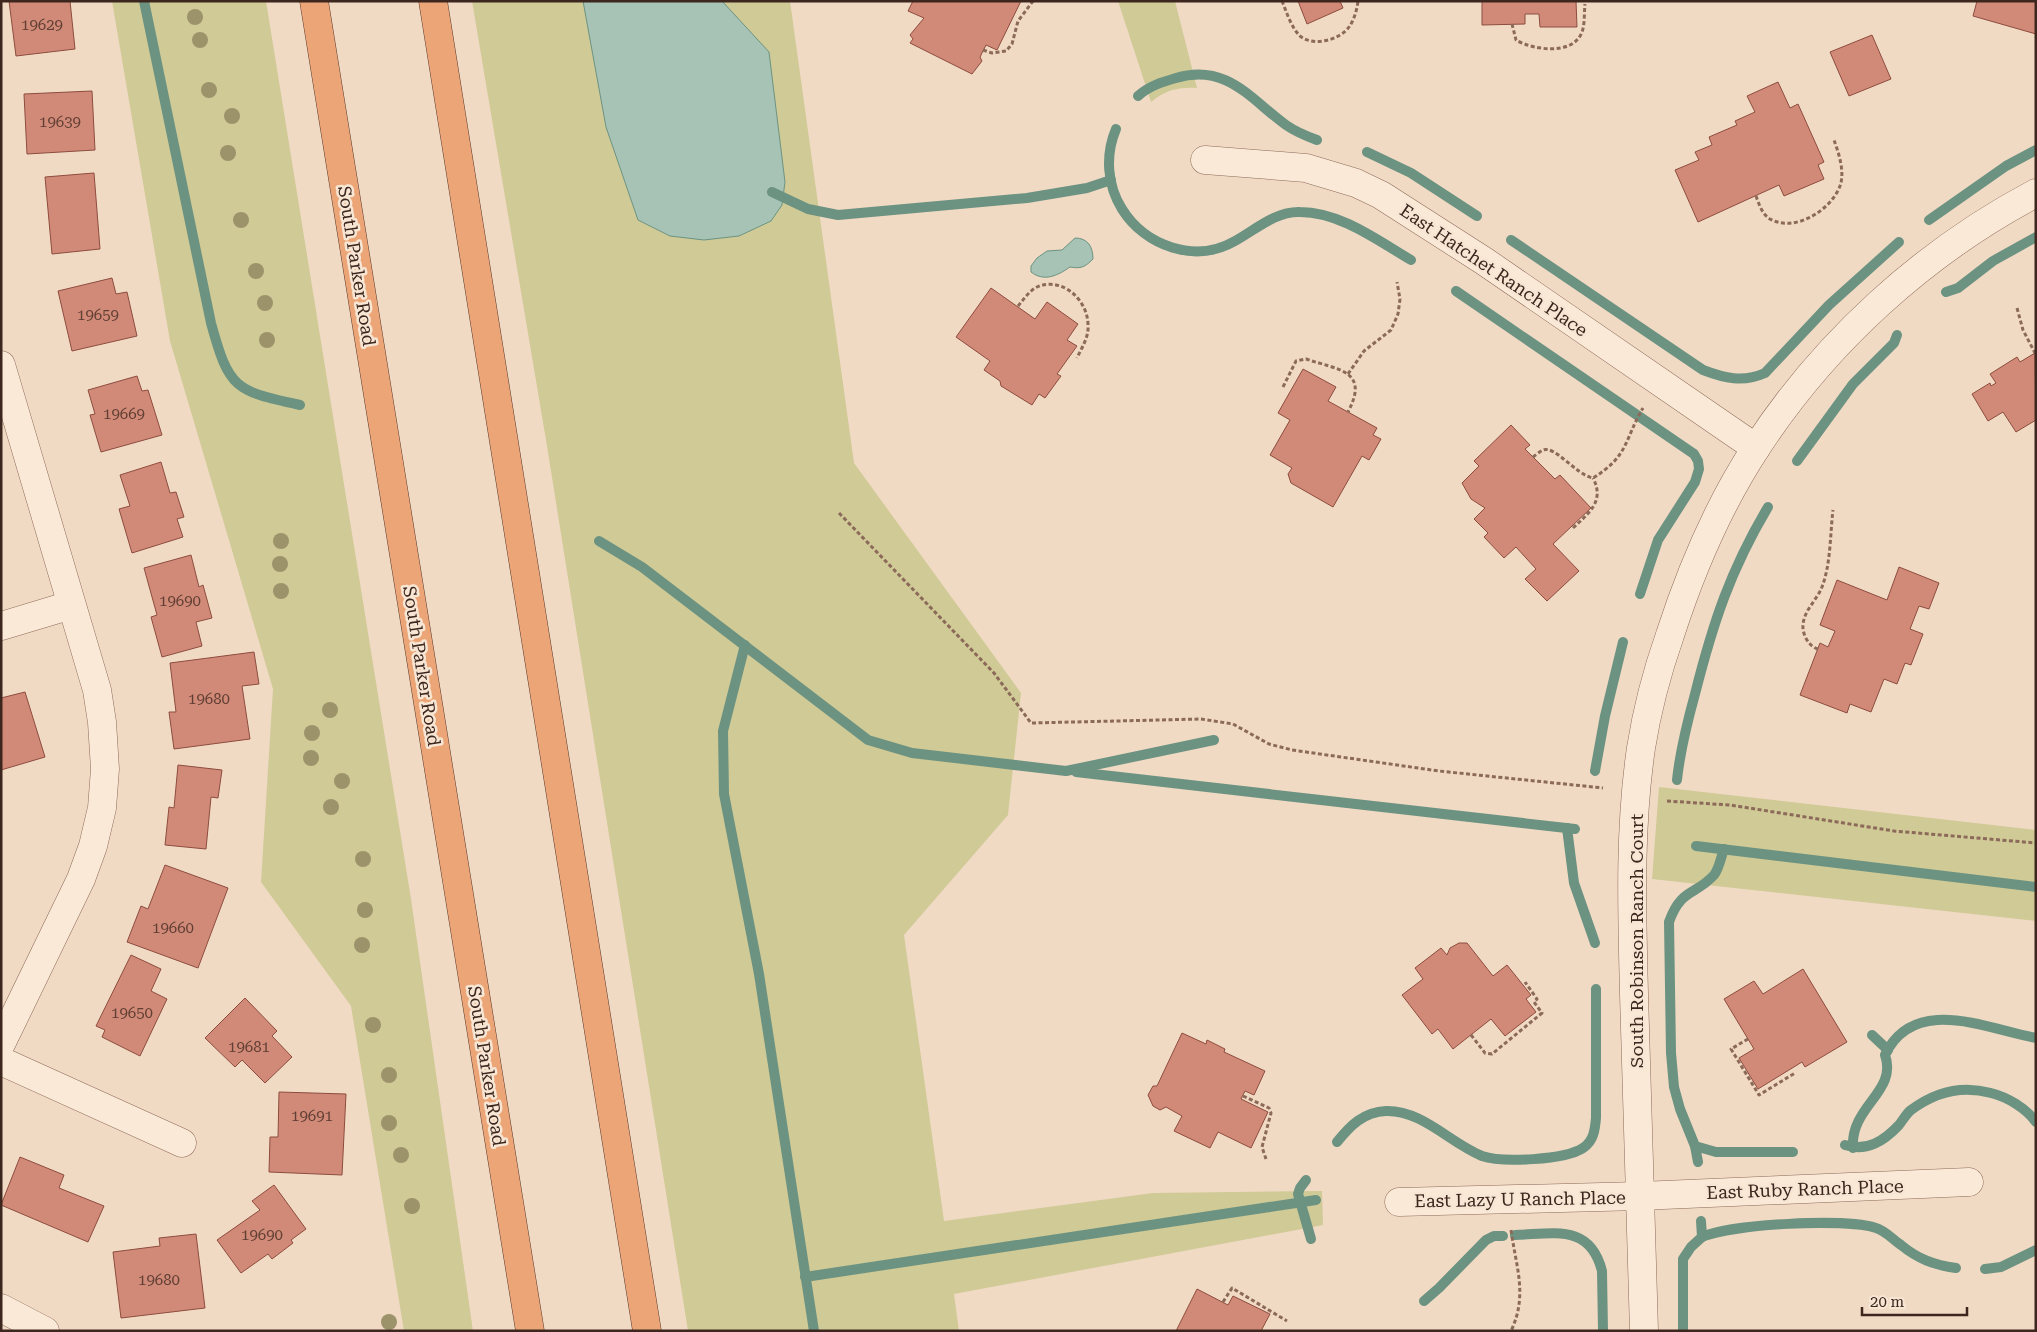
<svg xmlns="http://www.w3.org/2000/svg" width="2037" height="1332" font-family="'Roboto Serif',serif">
<rect width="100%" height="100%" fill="#f1dac4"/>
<g fill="#d0ca97">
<polygon points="112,1 266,1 411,899 473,1331 404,1331 351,1006 261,882 273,689 170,341"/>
<polygon points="472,1 790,1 854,463 1021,693 1008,815 904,935 944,1221 1153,1193 1322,1191 1323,1225 954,1294 959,1331 688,1331 547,446"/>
<path d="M1118,1H1175L1197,88C1178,87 1166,90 1151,102Z"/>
<polygon points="1659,787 2036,830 2036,921 1652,879"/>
</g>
<g fill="#a6c3b5" stroke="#6c9381">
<polygon points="583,1 722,1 769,52 785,182 782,205 771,221 739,236 704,240 670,236 638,220 606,127"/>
<path d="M1075,238C1088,238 1093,247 1093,259C1085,267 1081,269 1070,267C1057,276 1044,282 1031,272V266L1037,258L1047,251L1062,250Z"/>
</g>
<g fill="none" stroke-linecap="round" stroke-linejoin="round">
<g stroke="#6c9381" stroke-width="10">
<path d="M144,1L211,323C229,389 235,391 300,405"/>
<path d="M1138,96C1149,86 1162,82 1176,78C1227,63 1250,99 1286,125C1296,132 1306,136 1317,140"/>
<path d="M1116,129C1105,155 1107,185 1122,209C1145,246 1195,264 1235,241C1255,230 1276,211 1300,212C1340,212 1377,240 1411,260"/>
<polyline points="1367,152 1411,173 1477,216"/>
<polyline points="772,192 808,209 838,215 1027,198 1087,188 1111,180"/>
<polyline points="1929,220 2006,166 2036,150"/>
<path d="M1511,240L1703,370C1724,378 1743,383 1765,373L1829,305L1899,242"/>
<polyline points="1456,291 1694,454 1698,461 1699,469 1695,482 1658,540 1640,594"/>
<polyline points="1946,292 1958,288 1993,261 2036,237"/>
<polyline points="1797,461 1853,384 1894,343 1897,335"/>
<polyline points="599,541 642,567 868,740 912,753 1066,771 1214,740"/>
<polyline points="745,645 723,731 724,794 759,974 814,1331"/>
<polyline points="1595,771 1605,716 1623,642"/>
<polyline points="1076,772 1575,829"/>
<path d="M1677,780C1680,751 1687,723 1695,694C1713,623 1730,571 1768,507"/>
<polyline points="1567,828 1574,883 1595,943"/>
<polyline points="1696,846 2036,887"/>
<polyline points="1872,1035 1888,1050"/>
<path d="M1337,1142C1350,1126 1363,1112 1386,1111C1422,1110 1450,1143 1482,1156C1502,1163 1565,1160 1583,1148C1594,1141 1595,1129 1596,1118V989"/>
<path d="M1845,1145C1867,1152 1884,1141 1899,1125C1903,1120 1906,1114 1911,1110C1935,1092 1962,1085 1991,1093C2007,1097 2026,1108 2036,1122"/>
<polyline points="1695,1146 1716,1152 1793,1152"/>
<path d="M1853,1148C1850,1106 1898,1092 1885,1055C1914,994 1987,1029 2036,1038"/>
<path d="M1698,1162L1695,1146L1680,1109L1674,1087L1671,1053L1669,922C1681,888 1695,896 1714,875C1719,869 1721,857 1724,849"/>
<polyline points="1306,1180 1300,1188 1298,1194 1311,1239"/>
<path d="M1515,1235C1553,1234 1590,1223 1602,1271L1603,1331"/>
<path d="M1702,1237C1732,1224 1844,1218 1876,1228C1886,1231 1892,1239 1901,1245C1918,1259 1934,1265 1956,1268"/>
<polyline points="1985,1269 2001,1267 2036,1250"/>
<polyline points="805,1277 1316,1200"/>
<polyline points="1424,1301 1439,1288 1486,1240 1494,1236 1503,1236"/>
<polyline points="1683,1331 1683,1259 1691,1247 1702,1237 1701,1221"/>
</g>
</g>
<g fill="#d18a78" stroke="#8d4c3e">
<polygon points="9,1 70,1 75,49 16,56"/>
<polygon points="913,1 1021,1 997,50 986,45 980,57 982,61 972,74 910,43 913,39 910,35 924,18 908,11"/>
<polygon points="1298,1 1340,1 1343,8 1307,24"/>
<polygon points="1482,1 1576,1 1577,27 1540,27 1539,14 1525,14 1525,24 1482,25"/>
<polygon points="1977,1 2036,1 2036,34 1973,16"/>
<polygon points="1872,35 1891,79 1849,96 1830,52"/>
<polygon points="1778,82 1790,108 1798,104 1824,162 1818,165 1824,179 1784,196 1779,185 1698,222 1675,170 1699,160 1695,152 1712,145 1709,137 1737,125 1735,121 1755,112 1747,96"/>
<polygon points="92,91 95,150 27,154 24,94"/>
<polygon points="94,173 100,249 52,254 45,177"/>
<polygon points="112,278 116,294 127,292 137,336 72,351 58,291"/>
<polygon points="991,288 1035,319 1047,302 1078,324 1067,340 1077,346 1057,374 1061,376 1045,398 1039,394 1032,405 1001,386 1000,381 984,370 990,361 956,337"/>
<polygon points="2035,353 2036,420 2016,432 2003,412 1988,421 1972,394 1990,383 1991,386 1996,383 1990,374 2017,357 2020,362"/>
<polygon points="1303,369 1336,387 1328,401 1377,428 1373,435 1381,439 1369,460 1362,456 1333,507 1291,483 1288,474 1292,468 1270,455 1290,420 1278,413"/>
<polygon points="137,376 142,391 148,390 162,435 101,452 90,415 95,414 88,390"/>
<polygon points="1511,425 1530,445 1525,449 1555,479 1560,475 1591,508 1553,544 1579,571 1547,601 1525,579 1536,569 1516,547 1504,558 1484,537 1488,533 1474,519 1485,508 1471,499 1462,483 1479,466 1474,461"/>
<polygon points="161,462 170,493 176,492 184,517 177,519 183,537 132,553 119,509 130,506 120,475"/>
<polygon points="191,555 199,587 203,585 212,618 196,622 202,646 162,657 151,617 157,615 144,568"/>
<polygon points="1899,567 1939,583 1929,609 1919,606 1910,629 1923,634 1911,665 1905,663 1897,684 1884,679 1871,712 1850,704 1847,713 1800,695 1820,643 1828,647 1835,631 1820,625 1837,580 1887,600"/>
<polygon points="254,652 259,684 242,686 250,739 174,749 169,712 176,712 170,663"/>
<polygon points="25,692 45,757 1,770 1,698"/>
<polygon points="178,765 222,770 218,798 211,797 206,849 165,845 169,807 174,808"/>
<polygon points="165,865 228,888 198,968 127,942 141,906 148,909"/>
<polygon points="1459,943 1467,943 1493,976 1507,965 1531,995 1526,999 1536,1012 1505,1036 1491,1019 1453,1049 1438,1029 1432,1034 1402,995 1423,979 1415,968 1441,948 1447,955 1450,948"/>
<polygon points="131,955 161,969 151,991 167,999 140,1056 102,1037 105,1030 96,1026"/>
<polygon points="1803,969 1847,1042 1805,1067 1802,1062 1758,1089 1739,1058 1754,1049 1724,999 1754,981 1763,994"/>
<polygon points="245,998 277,1031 272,1036 292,1057 265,1083 242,1060 235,1067 205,1038"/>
<polygon points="1182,1033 1206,1044 1207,1040 1225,1049 1224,1052 1265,1071 1254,1095 1245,1091 1241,1099 1268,1112 1251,1148 1218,1132 1210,1148 1174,1131 1182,1116 1166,1107 1160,1110 1153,1106 1148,1095 1153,1086 1157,1086"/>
<polygon points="279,1092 346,1094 342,1175 269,1172 270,1137 278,1137"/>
<polygon points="20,1157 64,1175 59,1188 104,1206 88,1242 1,1205"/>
<polygon points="274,1185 306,1229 291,1240 293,1243 272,1259 268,1254 241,1273 217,1240 260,1210 252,1201"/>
<polygon points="196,1234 205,1308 121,1318 113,1252 160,1246 159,1238"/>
<polygon points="1197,1289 1228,1305 1233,1296 1270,1314 1261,1331 1176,1331"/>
</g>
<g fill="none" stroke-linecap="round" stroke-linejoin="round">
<g stroke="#8c6a59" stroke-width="29">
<g id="minor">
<polyline points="1205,160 1306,168 1356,183 1381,195 1484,261 1756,448"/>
<polyline points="1,365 97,690 102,722 105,769 102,808 93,846 81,879 1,1044"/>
<polyline points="1,626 71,605"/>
<polyline points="1,1061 182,1143"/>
<polyline points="1399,1202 1640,1196 1969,1182"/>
<polyline points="1,1308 45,1331"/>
<path d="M1644,1331C1641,1218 1637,1106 1634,994C1632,912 1629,830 1641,748C1647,710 1657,672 1670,635C1691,570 1718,506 1756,448C1825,342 1924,252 2036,193"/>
</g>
</g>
<g stroke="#5a392e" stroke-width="29">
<g id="trunk">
<polyline points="314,1 530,1331"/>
<polyline points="433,1 647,1331"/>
</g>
</g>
<g stroke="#8c6a59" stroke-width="3" stroke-dasharray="4 2.5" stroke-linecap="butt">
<path d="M1282,1C1287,13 1291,27 1300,36C1313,47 1340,40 1349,27C1354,20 1357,10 1358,1"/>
<path d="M1512,24L1516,40C1533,50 1573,56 1582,32C1585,24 1584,13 1585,4"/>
<polyline points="983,50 992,53 1006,51 1012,44 1018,21 1033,1"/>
<path d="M1756,196C1759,204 1762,214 1770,219C1795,233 1831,210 1840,186C1845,172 1839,154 1834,140"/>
<path d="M1018,306C1024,299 1029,291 1037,287C1062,276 1088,300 1088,325C1089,337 1082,347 1077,358"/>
<polyline points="2017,308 2023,330 2035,353"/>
<polyline points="1348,374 1364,351 1391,330 1398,314 1400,299 1397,282"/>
<path d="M1283,387L1296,361L1306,359C1338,370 1370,370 1348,412"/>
<path d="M1533,457C1536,455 1540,451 1543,450C1555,445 1576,475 1593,478C1629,456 1624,440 1643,408"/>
<polyline points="839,513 994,673 1031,723 1201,719 1233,724 1269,744 1292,750 1439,771 1603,788"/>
<path d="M1573,528C1589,513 1605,501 1593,478"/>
<path d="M1818,649C1809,647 1802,634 1803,625C1804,610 1817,600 1822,587C1831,563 1830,535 1833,510"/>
<polyline points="1667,801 1730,805 1894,831 2036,843"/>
<polyline points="1471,1035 1485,1053 1492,1054 1542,1013 1534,1002 1537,999 1525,982"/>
<polyline points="1748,1039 1731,1049 1759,1095 1795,1073"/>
<polyline points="1243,1096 1269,1108 1271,1113 1262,1147 1266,1159"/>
<path d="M1511,1230C1516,1267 1528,1295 1511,1331"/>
<polyline points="1223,1302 1232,1288 1287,1321"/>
</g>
<use href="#minor" stroke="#fbe9d8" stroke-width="28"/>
<use href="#trunk" stroke="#eca576" stroke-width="28"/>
</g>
<g fill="#9c936b">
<circle cx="195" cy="17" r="8"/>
<circle cx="200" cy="40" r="8"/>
<circle cx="209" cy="90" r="8"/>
<circle cx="232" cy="116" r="8"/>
<circle cx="228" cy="153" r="8"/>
<circle cx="241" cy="220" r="8"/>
<circle cx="256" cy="271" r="8"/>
<circle cx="265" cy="303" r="8"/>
<circle cx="267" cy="340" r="8"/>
<circle cx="281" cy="541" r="8"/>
<circle cx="280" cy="564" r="8"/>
<circle cx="281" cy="591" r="8"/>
<circle cx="330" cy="710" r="8"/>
<circle cx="312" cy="733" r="8"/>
<circle cx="311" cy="758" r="8"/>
<circle cx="342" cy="781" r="8"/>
<circle cx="331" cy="807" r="8"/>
<circle cx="363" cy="859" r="8"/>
<circle cx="365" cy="910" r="8"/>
<circle cx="362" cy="945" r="8"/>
<circle cx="373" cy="1025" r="8"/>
<circle cx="389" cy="1075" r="8"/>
<circle cx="389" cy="1123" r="8"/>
<circle cx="401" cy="1155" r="8"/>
<circle cx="412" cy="1206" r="8"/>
<circle cx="389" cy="1322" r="8"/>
</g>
<g text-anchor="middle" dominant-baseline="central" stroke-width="5" stroke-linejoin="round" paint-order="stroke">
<g font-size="15" fill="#613f34">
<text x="42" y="25">19629</text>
<text x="60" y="122">19639</text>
<text x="98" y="315">19659</text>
<text x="124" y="414">19669</text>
<text x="180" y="601">19690</text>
<text x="209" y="699">19680</text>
<text x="173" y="928">19660</text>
<text x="132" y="1013">19650</text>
<text x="249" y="1047">19681</text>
<text x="312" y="1116">19691</text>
<text x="262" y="1235">19690</text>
<text x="159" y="1280">19680</text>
</g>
<g font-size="18" fill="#3c261e" stroke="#f7e6d4">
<text transform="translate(357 266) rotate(81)">South Parker Road</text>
<text transform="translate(1494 270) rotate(34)">East Hatchet Ranch Place</text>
<text transform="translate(422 666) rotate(81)">South Parker Road</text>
<text transform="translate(1636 941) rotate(-90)">South Robinson Ranch Court</text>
<text transform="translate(487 1066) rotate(81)">South Parker Road</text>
<text transform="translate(1805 1189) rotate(-2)">East Ruby Ranch Place</text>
<text transform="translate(1520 1199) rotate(-1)">East Lazy U Ranch Place</text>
</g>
</g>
<rect width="2037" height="1332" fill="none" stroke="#3c261e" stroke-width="5"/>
<path d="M1862 1307v8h105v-8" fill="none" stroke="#3c261e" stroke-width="2.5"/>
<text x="1870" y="1307" font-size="15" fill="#3c261e" stroke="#f7e6d4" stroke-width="4" paint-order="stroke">20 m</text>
</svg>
